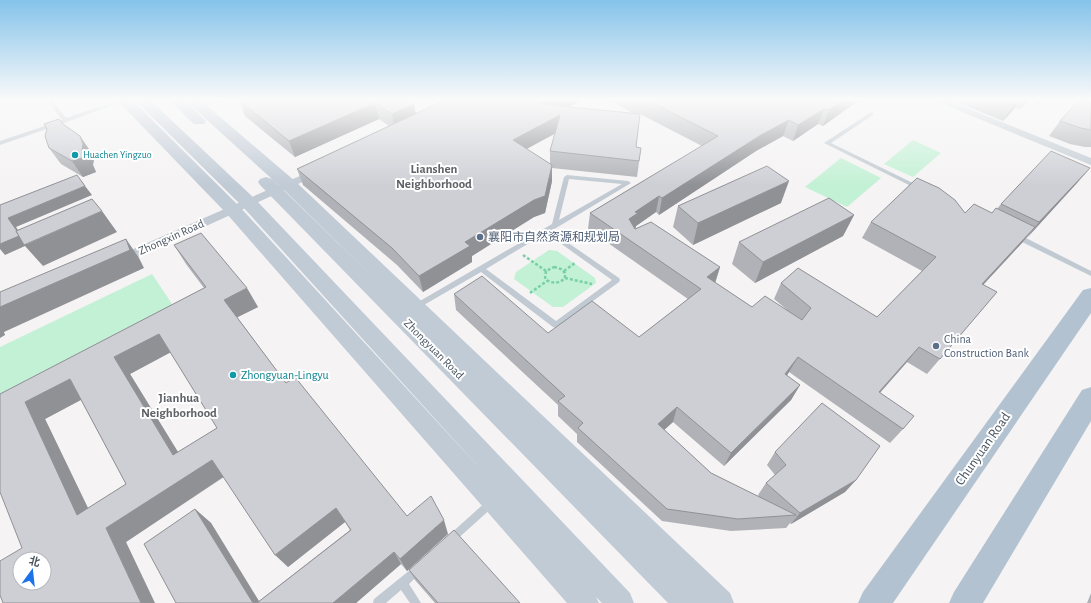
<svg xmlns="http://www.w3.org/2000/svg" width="1091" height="603" font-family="'Alegreya Sans','Noto Sans SC',sans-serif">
<rect width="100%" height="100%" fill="#f5f3f3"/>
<g fill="#c3f1d5">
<polygon points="913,140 941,153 913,177 884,164"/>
<polygon points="841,158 881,178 847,207 805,187"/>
<polygon points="549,250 557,251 595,278 596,283 563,307 553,307 514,279 516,272"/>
<polygon points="152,274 180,316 0,409 0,347"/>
</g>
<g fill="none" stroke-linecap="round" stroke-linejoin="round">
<g stroke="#7ad0a6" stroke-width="2.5" stroke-dasharray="3 2" stroke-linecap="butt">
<polyline points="523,255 546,271"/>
<path d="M554,267L561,269L565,273V278C559,284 552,284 545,279L546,271Z"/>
<polyline points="564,271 575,263"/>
<polyline points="565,278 592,284"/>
<polyline points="530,293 547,281"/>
</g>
<g fill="#c1cad2" fill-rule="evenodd">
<polygon points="47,100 52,100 66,118 119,100 126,100 67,122 0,145 0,141 62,120"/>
<polygon points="214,100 221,100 202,108 197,107"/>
<polygon points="1040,100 1045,100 1040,105 1036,105 1036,103"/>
<polygon points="871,112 873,113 873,115 831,143 921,187 921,189 917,189 824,143"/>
<path d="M567,175L628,181L631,183L551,231L619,278L620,280L619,282L556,328L553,327L481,272L417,309H413L411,307L413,305L552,224L564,177ZM569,179L622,184L559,220ZM546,233L612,280L556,321L486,269Z"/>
<polygon points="1014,234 1018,234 1091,271 1091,276 1014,238 1013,236"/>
<polygon points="491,499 494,500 496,503 494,506 454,542 451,544 448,542 446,539 448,536 488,500"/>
<polygon points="418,564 421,566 423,569 421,572 409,584 421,603 410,603 401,590 386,603 373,603 374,599 415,566"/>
</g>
<g fill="#c1cad2" fill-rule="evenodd">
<polygon points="933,100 947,100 1091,158 1091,165"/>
<polygon points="318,168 324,171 322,173 123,264 113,264 111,261 113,258"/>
</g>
<g fill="#c1cbd6" fill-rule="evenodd">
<polygon points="117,100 132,100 239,206 486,475 243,207 135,100 150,100 255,199 630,593 634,603 602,603 596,597 599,603 567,603 227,214"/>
<polygon points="169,100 184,100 206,121 204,124 194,124"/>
<polygon points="185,100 200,100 295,181 730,593 734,603 668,603 260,185 258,182 260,179 266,177 272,179 374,278 283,189"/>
</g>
<g fill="#b3c2d1" fill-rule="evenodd">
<polygon points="1091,288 1091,313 893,603 858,603 863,592 1083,290"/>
<polygon points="1091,387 1091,421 983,603 949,603 954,592 1082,390"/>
</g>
</g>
<g fill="#b0b2b7" fill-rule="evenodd">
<path d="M239,100H408L416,114L445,100H583L568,107L633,113L609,100H859L823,126L818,124L793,141L783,136L756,151L659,215L656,212L636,226L635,229L720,267L715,283L752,307L786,309L774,299L781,283L877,317L922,271L862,238L871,222L965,213H992L997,209L1001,204L1090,168L1077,183L983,285L997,292L927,374L907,362L880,393L903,429L890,443L789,372L787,376L800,385L791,400L724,466L673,422L664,430L711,473L759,497L758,495L766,483L775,475L767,465L775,452L856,480L845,492L791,524L790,523L786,528L731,531L662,521L577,442V434L558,416V405L456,310L454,294L548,333L639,337L688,299L588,229L590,213L702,146L640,114L636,147L641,148L637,177L552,168V181L545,213L534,217L472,256V262L423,292L397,265L303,185L297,169L389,126L379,119L295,157L245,116ZM555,133L550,151V164L527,149Z"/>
<polygon points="952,100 1029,100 1020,109 1015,108 1003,121"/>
<polygon points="1091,100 1091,147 1085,147 1070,144 1049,136 1060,121"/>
<polygon points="44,124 63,124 91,152 94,159 93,165 96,172 83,177 61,164 49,148 47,130"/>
<polygon points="781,203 693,245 673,227 678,206"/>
<polygon points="854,215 843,236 755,283 732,264 739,242"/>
<path d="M174,245L258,307L237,317L286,383L407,516L448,534L407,571L401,564L356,603H176L195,509L211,523L259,601L350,530L345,522L288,567L224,477L126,542L22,548L0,394L204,288L186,264ZM171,352L217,428L178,452L130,374ZM81,400L126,484L88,508L45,419Z"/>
<polygon points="409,570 520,603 435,603 415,580"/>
<polygon points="1091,593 1091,603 1087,603"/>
</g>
<g fill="#909195">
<polygon points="550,100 583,100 540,120 540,104"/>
<polygon points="843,100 859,100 823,126 829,110"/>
<polygon points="1019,100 1021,100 1015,108 1003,121 1013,105"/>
<polygon points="1026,100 1029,100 1020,109"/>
<polygon points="375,103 379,119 295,157 289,141"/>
<polygon points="414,104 417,120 395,130 392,114"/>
<polygon points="824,109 818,124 793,141 798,125"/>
<polygon points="560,115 560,131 513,156 513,140"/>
<polygon points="789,120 783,136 756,151 659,215 662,198 761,135"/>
<polygon points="80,136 91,152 94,159 93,165 96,172 83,177 72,161 82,150"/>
<polygon points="552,165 552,181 545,213 534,217 472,256 472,262 423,292 419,276 465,242"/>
<polygon points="1090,168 1077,183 1027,238 1039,222"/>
<polygon points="789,181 781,203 693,245 698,223"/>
<polygon points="85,186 92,195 16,227 27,244 102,211 117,232 43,266 25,246 5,255 0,249 0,244 8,218"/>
<polygon points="659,196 656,212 636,226 635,230 629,219 635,212"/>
<polygon points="854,215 843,236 755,283 763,262"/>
<polygon points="1035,227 1022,243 969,300 982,284"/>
<polygon points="126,239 139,258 144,268 4,332 5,335 0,338 0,307"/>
<polygon points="720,267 715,283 707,277"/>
<polygon points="247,288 258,307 236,318 224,300"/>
<polygon points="159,334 173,351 130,374 189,470 173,455 114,357"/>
<polygon points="919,347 907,362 867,407 879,392"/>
<polygon points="798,357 789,372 777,389 785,374"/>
<polygon points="70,379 88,396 45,419 98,529 77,515 25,402"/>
<polygon points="800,385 791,400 724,466 731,453"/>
<polygon points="677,407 673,422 654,439 658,424"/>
<polygon points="212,460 226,475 126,542 155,603 141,603 106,528"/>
<polygon points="856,480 845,492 791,524 800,513"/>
<polygon points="336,508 345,522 288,567 275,555"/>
<polygon points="195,509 211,523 260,603 253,603"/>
<polygon points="444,520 448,534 407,571 400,559"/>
<polygon points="394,552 401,564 356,603 333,603"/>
</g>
<g fill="#cdcfd5" stroke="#909195" fill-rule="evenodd">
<polygon points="239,100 407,100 414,104 392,114 375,103 289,141"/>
<polygon points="445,100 550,100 540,104 640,114 636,147 641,148 639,161 550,151 560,115 513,140 552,165 545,196 534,200 465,242 470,246 419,276 392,248 297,169"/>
<polygon points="647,100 843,100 829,110 824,109 798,125 789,120 761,135 662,198 659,196 635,212 638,213 629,219 635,229 651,222 720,267 707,277 752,307 765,296 802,320 811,308 781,283 798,268 877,317 936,257 871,222 917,178 939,188 955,200 965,213 974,204 992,213 996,208 1035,227 982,284 997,292 940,359 919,347 879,392 914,416 903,429 798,357 785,374 800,385 731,453 677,407 658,424 711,473 796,515 738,519 667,509 578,428 583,423 558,401 565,396 454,294 482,276 548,333 592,301 639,337 701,289 590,213 718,136"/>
<polygon points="999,100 1019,100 1013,105"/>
<polygon points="1079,100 1091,100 1091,130 1081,128 1060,121"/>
<polygon points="59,119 63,124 80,136 83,144 82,150 86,157 72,161 49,148 45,136 47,129 44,124"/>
<polygon points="1051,151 1090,168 1039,222 1001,204"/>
<polygon points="767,166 789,181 698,223 678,206"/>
<polygon points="77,175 85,186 8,218 17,231 16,231 19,236 0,244 0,205"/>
<polygon points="829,198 854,215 763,262 739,242"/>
<polygon points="92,199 102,211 24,245 16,231"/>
<path d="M201,233L247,288L224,300L286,383L295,377L407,516L431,496L444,520L400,559L394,552L333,603H257L351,530L336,508L275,555L212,460L106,528L141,603H3L0,595V561L22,548L0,492V394L206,287L174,245ZM159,334L217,428L173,455L114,357ZM70,379L126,484L77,515L25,402ZM20,559H44V583H20Z"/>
<polygon points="126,239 130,250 0,307 0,292"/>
<polygon points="822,403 880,446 856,480 800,513 766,483 786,465 775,452"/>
<polygon points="195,509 253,603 176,603 144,544"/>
<polygon points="454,530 520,603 438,603 409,570"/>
</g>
<linearGradient id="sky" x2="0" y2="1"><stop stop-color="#85c3ea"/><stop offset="0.54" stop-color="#fafafa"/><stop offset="1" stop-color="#fafafa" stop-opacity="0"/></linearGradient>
<rect width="1091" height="185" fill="url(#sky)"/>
<g fill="#0f9aa8" stroke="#fff" stroke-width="1.5">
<circle cx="75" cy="155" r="4"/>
<circle cx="233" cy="375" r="4"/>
</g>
<g fill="#5c6f8a" stroke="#fff" stroke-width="1.5">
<circle cx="480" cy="237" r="4"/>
<circle cx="936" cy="346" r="4"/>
</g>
<g text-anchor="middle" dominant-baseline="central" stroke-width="4" stroke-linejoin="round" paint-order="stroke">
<g font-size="10" fill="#0d838f" stroke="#fff" text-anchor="start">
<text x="83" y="155">Huachen Yingzuo</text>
</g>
<g font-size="12" fill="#4a5661" stroke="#fff">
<text transform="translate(171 237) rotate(-24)">Zhongxin Road</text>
<text transform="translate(434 349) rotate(45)">Zhongyuan Road</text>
</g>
<g font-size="12" fill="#4e5e75" stroke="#fff" text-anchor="start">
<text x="488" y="237">襄阳市自然资源和规划局</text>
<text x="944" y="339">China<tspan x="944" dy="14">Construction Bank</tspan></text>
</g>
<g font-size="12" fill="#0d838f" stroke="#fff" text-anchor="start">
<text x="241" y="375">Zhongyuan-Lingyu</text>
</g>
<g font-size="13" font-weight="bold" fill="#5f6368" stroke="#fff">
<text x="434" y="169">Lianshen<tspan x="434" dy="15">Neighborhood</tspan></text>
<text x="179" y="398">Jianhua<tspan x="179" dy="15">Neighborhood</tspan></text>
</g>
<g font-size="14" fill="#4a5661" stroke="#fff">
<text transform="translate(983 449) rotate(-55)">Chunyuan Road</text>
</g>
</g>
<g transform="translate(32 571) rotate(15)"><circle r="19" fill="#ffffff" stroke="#b7bbc0"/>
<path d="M0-3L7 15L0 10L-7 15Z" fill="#1a73e8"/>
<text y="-6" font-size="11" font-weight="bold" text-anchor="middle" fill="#4a5661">北</text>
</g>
</svg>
